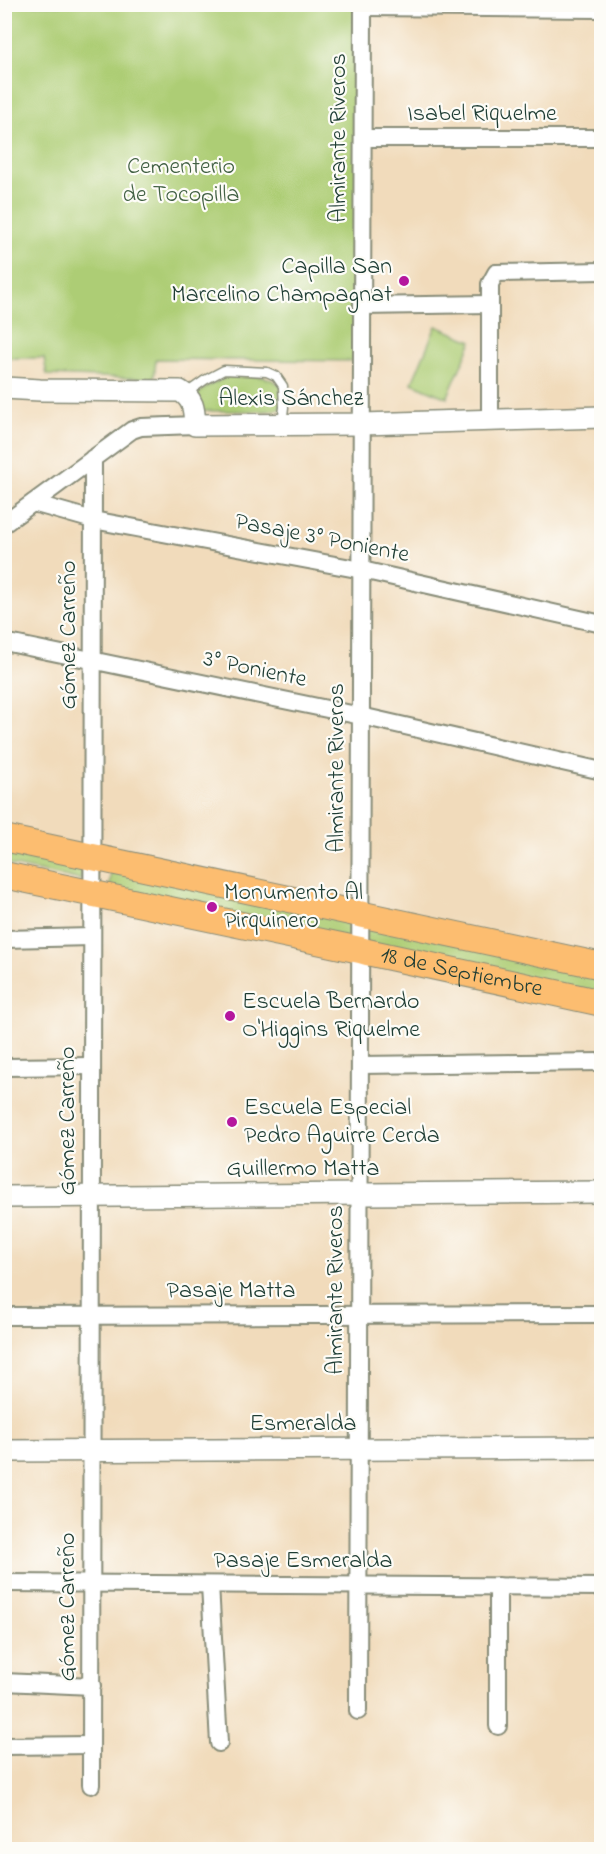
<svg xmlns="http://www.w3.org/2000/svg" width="606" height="1854" font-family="'Indie Flower',sans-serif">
<rect width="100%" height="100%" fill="#fdfcf7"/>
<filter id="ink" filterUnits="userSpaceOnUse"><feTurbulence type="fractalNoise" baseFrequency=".0167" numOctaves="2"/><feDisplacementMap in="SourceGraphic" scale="12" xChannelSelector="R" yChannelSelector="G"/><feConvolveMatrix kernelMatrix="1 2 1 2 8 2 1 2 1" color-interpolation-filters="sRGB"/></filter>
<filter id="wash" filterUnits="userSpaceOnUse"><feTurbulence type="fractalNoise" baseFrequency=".008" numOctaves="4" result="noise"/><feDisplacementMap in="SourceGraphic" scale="24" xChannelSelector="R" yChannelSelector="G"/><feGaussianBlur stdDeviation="1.35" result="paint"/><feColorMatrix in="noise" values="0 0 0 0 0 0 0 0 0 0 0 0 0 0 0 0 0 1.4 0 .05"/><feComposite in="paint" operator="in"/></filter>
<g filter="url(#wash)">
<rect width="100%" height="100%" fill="#f1dbbb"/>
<g fill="#adcd75" stroke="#668554" stroke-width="1.5">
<polygon points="5,5 355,5 359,361 156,359 154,379 47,375 44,358 5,358"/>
<polygon points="436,326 472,341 447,398 412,383"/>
<path d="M226,377C245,377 266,372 281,386V409L266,411H195L193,398L208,386Z"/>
<polygon points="5,846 83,862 81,880 5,864"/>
<polygon points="111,870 348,918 349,941 109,890"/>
<polygon points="363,923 601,976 600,994 363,943"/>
</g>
</g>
<g filter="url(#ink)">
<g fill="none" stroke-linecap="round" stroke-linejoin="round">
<g stroke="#888c78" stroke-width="11">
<polyline id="service" points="185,394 205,380 224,370 267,372 276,376 283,386 284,407 282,424"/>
</g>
<g stroke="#888c78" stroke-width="20">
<g id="minor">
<polyline points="363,7 602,9"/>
<polyline points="363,138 602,138"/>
<polyline points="362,306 490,304"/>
<polyline points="490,420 490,284 496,273 602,271"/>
<polyline points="33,503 93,520 362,570 602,624"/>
<polyline points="4,524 132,430 141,427 195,425"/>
<polyline points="4,642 361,716 602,771"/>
<polyline points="4,939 92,937"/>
<polyline points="360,1065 602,1062"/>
<polyline points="4,1067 92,1066"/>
<polyline points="4,1316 602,1314"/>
<polyline points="4,1583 602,1587"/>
<polyline points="210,1585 219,1743"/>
<polyline points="498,1586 498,1726"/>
<polyline points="4,1682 92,1686"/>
<polyline points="358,1711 363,4"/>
<polyline points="4,1746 91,1745"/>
<polyline points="91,1785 93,458"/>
</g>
</g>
<g stroke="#888c78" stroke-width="24">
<g id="tertiary">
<path d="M4,388L40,390L180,391C194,399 194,410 195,425L362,424L602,417"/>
<polyline points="4,1197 602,1192"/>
<polyline points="4,1451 602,1448"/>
</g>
</g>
<g stroke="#888c78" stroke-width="28">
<g id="primary">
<polyline points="4,838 602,966"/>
<path id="s1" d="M4,875L360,950L367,952L602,1003"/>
</g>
</g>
<use href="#service" stroke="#fff" stroke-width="8"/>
<use href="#minor" stroke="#fff" stroke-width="16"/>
<use href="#tertiary" stroke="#fff" stroke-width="21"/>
<use href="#primary" stroke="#fcbd6f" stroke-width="26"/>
</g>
</g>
<g fill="#b5179e" stroke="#fdfcf7" stroke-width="2">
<circle cx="404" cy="281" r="6"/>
<circle cx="212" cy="907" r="6"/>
<circle cx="230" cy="1016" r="6"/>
<circle cx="232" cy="1122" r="6"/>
</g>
<g text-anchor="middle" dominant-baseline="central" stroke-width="4.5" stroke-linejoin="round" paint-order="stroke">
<g font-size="24" fill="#1f3d34" stroke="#fdfcf7">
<text x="482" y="114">Isabel Riquelme</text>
<text transform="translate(339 138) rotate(-90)">Almirante Riveros</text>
<text x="291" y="399">Alexis Sánchez</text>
<text transform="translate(322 539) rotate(11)">Pasaje 3° Poniente</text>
<text transform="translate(69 635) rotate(-90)">Gómez Carreño</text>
<text transform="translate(255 670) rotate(12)">3° Poniente</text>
<text transform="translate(337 768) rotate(-90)">Almirante Riveros</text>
<text stroke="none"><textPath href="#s1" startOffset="468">18 de Septiembre</textPath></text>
<text transform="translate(68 1121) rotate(-90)">Gómez Carreño</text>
<text x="303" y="1169">Guillermo Matta</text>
<text transform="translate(336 1290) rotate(-90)">Almirante Riveros</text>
<text x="231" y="1291">Pasaje Matta</text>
<text x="303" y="1424">Esmeralda</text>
<text x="303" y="1561">Pasaje Esmeralda</text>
<text transform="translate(68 1607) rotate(-90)">Gómez Carreño</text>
</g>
<g font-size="24" fill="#426144" stroke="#fdfcf7">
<text x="181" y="167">Cementerio<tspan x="181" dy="28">de Tocopilla</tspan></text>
</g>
<g font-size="24" fill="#1f3d34" stroke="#fdfcf7" text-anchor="start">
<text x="392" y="267" text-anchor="end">Capilla San<tspan x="392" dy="28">Marcelino Champagnat</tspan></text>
<text x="224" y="893">Monumento Al<tspan x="224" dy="28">Pirquinero</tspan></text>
<text x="242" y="1002">Escuela Bernardo<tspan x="242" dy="28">O'Higgins Riquelme</tspan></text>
<text x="244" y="1108">Escuela Especial<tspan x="244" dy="28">Pedro Aguirre Cerda</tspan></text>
</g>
</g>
<rect width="606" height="1854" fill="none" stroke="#fdfcf7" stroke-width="24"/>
</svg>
